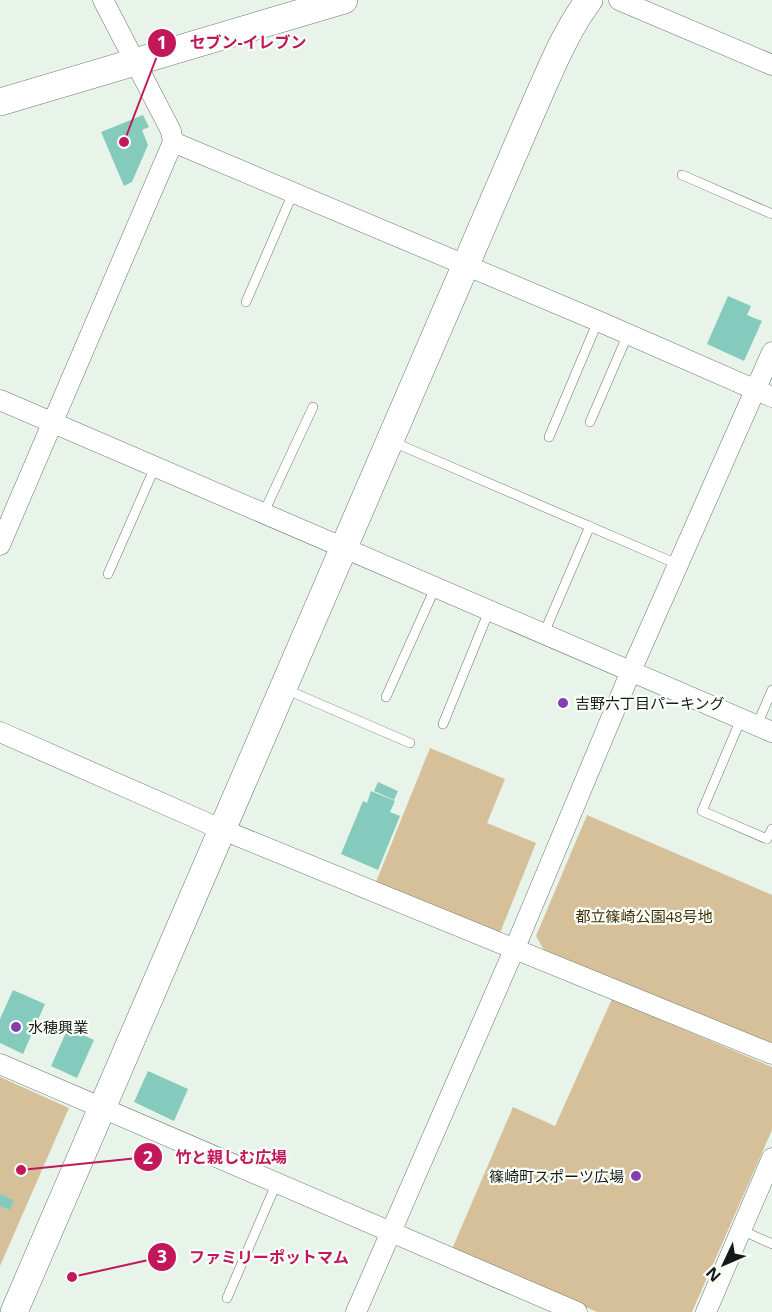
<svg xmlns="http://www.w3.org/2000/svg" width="772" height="1312" font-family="'Open Sans','Noto Sans JP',sans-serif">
<rect width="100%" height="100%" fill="#e8f4e9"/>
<g fill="#d6c099">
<polygon points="430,748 505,779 487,823 536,843 500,933 376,882"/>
<polygon points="587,815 772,895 772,1044 544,950 536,936"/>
<polygon points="612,999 772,1067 772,1130 692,1312 597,1312 452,1249 513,1107 555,1126"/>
<polygon points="0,1077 69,1108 0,1266"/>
</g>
<g fill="#85cbbd">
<polygon points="143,115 149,127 142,130 148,145 132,182 124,186 101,132"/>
<polygon points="728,296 751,306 747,315 762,321 744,361 707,344"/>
<polygon points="378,782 398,791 394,800 374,791"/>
<polygon points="371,791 395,801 390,812 400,816 378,870 341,854 363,801 367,803"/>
<polygon points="13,990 45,1004 23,1054 0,1043 0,1019"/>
<polygon points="68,1028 94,1040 77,1078 51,1066"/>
<polygon points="148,1071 188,1089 174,1121 134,1102"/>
<polygon points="0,1194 14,1200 10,1210 0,1206"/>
</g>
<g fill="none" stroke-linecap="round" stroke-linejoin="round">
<g stroke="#6b756b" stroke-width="10">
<g id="lane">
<polyline points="682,175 772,214"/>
<polyline points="246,302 293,193"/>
<polyline points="590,422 628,334"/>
<polyline points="549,437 598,321"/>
<polyline points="393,442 677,564"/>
<polyline points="264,512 313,407"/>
<polyline points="108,574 155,467"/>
<polyline points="544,633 590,526"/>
<polyline points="285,689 410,743"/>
<polyline points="386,697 435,588"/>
<polyline points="741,719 702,811 767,839 772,829"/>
<polyline points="443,724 489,611"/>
<polyline points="757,725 772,690"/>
<polyline points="741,1230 772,1244"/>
<polyline points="227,1298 277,1182"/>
</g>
</g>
<g stroke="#6b756b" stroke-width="21">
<g id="street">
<polyline points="619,0 772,65"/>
<polyline points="173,142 598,321 772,397"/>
<polyline points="0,400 772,732"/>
<polyline points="0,545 173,142 171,131 103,0"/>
<polyline points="0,732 223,830 772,1054"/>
<polyline points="0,1064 577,1312"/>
<polyline points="356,1312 514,950 631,671 772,352"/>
<polyline points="706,1312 772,1158"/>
</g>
</g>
<g stroke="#6b756b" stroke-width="28">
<g id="secondary">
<polyline points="0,102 344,0"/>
<path d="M14,1312L536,102C552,66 566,31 589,0"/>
</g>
</g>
<use href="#lane" stroke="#fff" stroke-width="9"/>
<use href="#street" stroke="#fff" stroke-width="20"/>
<use href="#secondary" stroke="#fff" stroke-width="27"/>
</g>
<g fill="#863db0" stroke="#fafffa" stroke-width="2">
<circle cx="563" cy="703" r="6"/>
<circle cx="16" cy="1027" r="6"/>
<circle cx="636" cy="1176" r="6"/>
</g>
<g text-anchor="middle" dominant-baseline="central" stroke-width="4.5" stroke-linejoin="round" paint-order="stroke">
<g font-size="15" fill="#161a16" stroke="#fafffa" text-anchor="start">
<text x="575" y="703">吉野六丁目パーキング</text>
<text x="28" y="1027">水穂興業</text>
<text x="624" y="1176" text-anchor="end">篠崎町スポーツ広場</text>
</g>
<g font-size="15" fill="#422e03" stroke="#fafffa">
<text x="644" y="916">都立篠崎公園48号地</text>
</g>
</g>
<path fill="none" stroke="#c2185b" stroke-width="2" d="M124 142L162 43M21 1170L148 1157M72 1277L162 1257"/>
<g fill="#c2185b" stroke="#fafffa" stroke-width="2">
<circle cx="124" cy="142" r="6"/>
<circle cx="21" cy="1170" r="6"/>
<circle cx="72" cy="1277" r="6"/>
<circle cx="162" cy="43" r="15"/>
<circle cx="148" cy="1157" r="15"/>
<circle cx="162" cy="1257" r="15"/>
</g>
<g font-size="18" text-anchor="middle" font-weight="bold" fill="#fff">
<text x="162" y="49">1</text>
<text x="148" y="1164">2</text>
<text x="162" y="1263">3</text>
</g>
<g font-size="16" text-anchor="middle" font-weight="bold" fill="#c2185b" stroke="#fafffa" stroke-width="4.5" stroke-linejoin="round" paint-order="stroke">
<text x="248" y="48">セブン-イレブン</text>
<text x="231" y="1163">竹と親しむ広場</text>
<text x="269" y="1263">ファミリーポットマム</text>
</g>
<g transform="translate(724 1264) rotate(226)" stroke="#fafffa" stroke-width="4.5" paint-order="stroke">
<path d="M0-4.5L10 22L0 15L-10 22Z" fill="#161a16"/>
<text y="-9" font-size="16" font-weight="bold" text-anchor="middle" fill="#161a16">N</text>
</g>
</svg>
